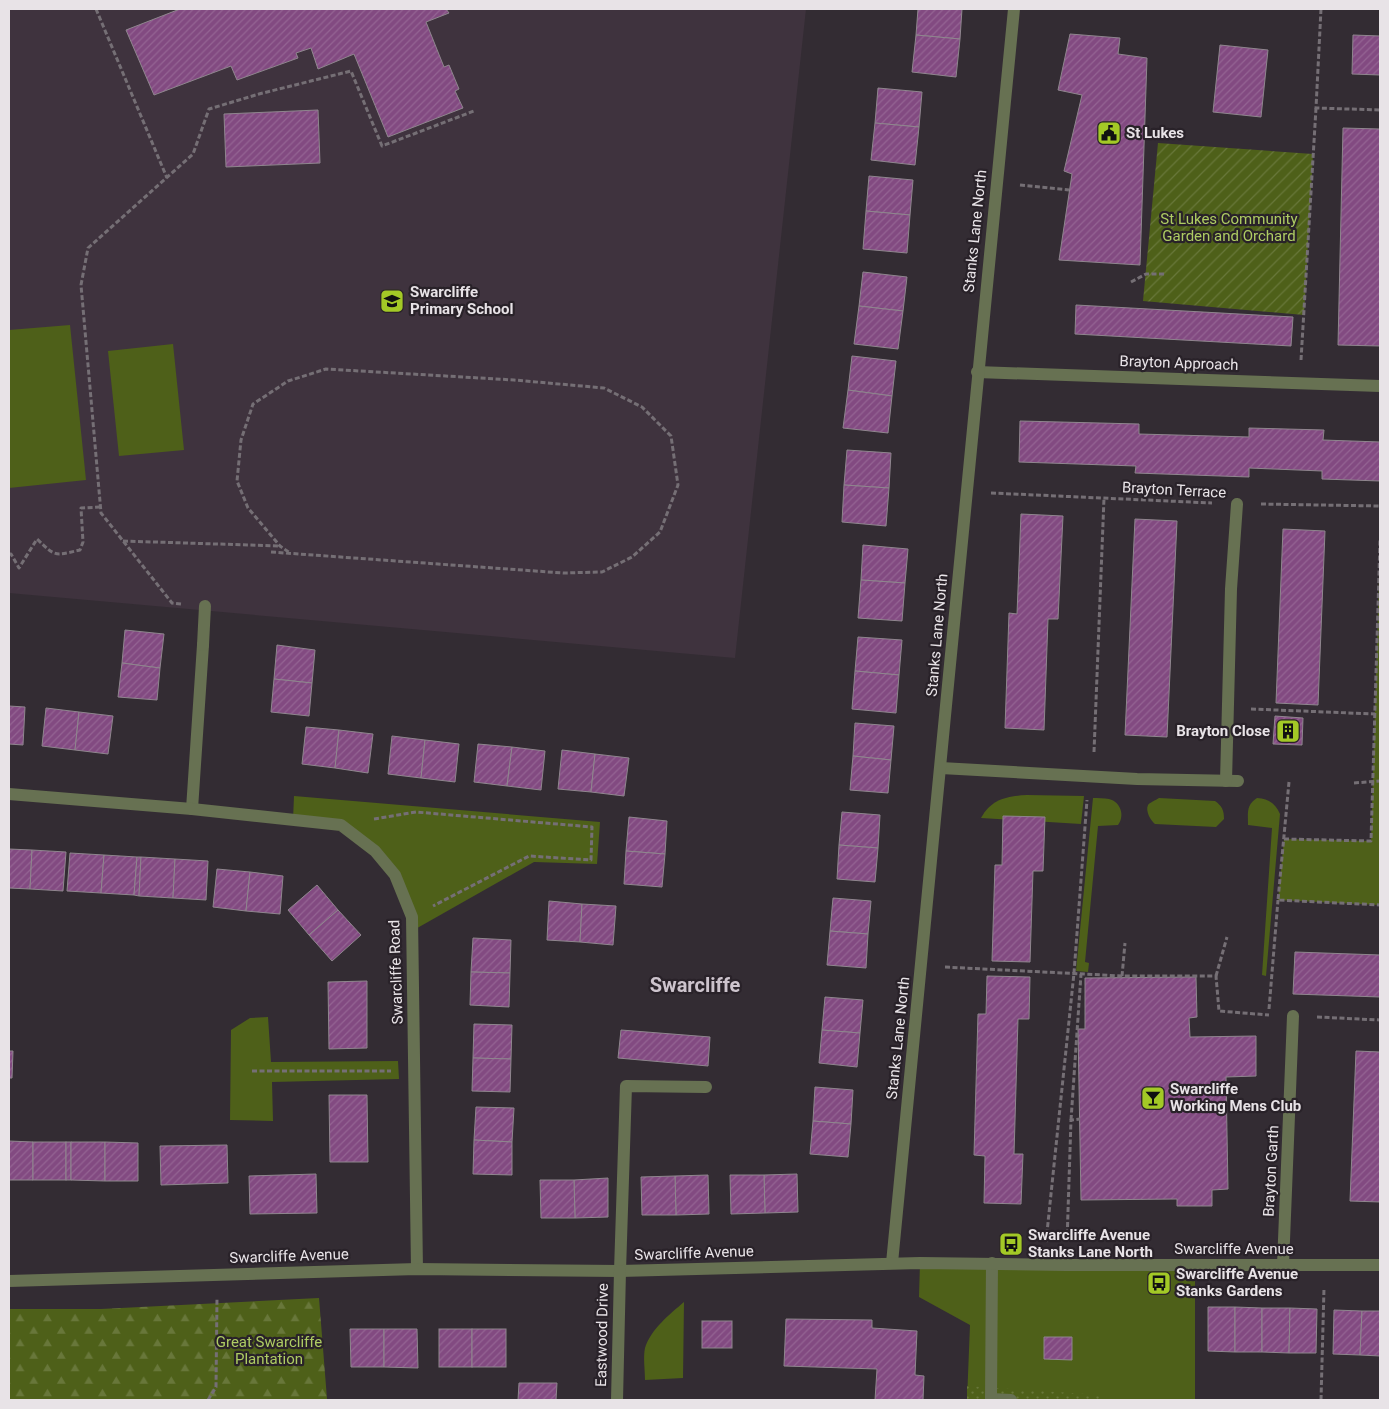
<svg xmlns="http://www.w3.org/2000/svg" width="1389" height="1409" font-family="Roboto,sans-serif">
<defs>
<pattern id="forest-firs" width="22" height="20" patternUnits="userSpaceOnUse" patternTransform="scale(1.25)"><rect width="22" height="20" fill="#4e6019"/><path d="M5 1l3.5 6h-7zM16 11l3.5 6h-7z" fill="#68773a"/></pattern>
<pattern id="park-dots" width="8" height="8" patternUnits="userSpaceOnUse" patternTransform="scale(1.25)"><rect width="8" height="8" fill="#4e6019"/><path d="M2 2h.1M6 6h.1" fill="none" stroke="#68773a" stroke-width="1.8" stroke-linecap="round"/></pattern>
<pattern id="garden-furrows" width="10" height="10" patternUnits="userSpaceOnUse" patternTransform="scale(1.25)"><rect width="10" height="10" fill="#4e6019"/><path d="M-1 1l2-2M0 10L10 0M9 11l2-2" fill="none" stroke="#68773a"/></pattern>
<pattern id="building-hatch" width="6" height="6" patternUnits="userSpaceOnUse" patternTransform="scale(1.25)"><rect width="6" height="6" fill="#824a81"/><path d="M-1 1l2-2M0 6l6-6M5 7l2-2" fill="none" stroke="#946493"/></pattern>
</defs>
<rect width="100%" height="100%" fill="#332c33"/>
<polygon fill="#3f333e" points="9,9 806,9 735,658 9,593"/>
<g fill="#4e6019">
<polygon points="70,325 86,480 9,488 9,330"/>
<polygon points="173,344 184,450 119,456 108,351"/>
<polygon points="1380,542 1380,905 1278,900 1284,839 1371,841"/>
<path d="M1027,795L1084,796L1081,824L981,818C991,799 1007,796 1027,795Z"/>
<polygon points="294,796 600,822 597,864 534,862 412,931 395,875 341,825 293,820"/>
<path d="M1093,798C1098,798 1104,798 1109,799C1121,802 1125,816 1118,825L1098,826L1085,962L1089,963L1088,972L1076,971Z"/>
<path d="M1159,798L1215,801C1222,806 1224,810 1224,819L1216,827L1155,824C1151,821 1145,811 1148,805C1149,803 1156,800 1159,798Z"/>
<path d="M1257,798C1269,799 1275,803 1280,814L1266,976L1262,975L1272,828L1248,825C1248,813 1246,805 1257,798Z"/>
<polygon points="268,1017 271,1062 398,1061 399,1079 272,1082 273,1121 230,1120 231,1030 250,1018"/>
<polygon points="920,1263 1195,1265 1195,1400 967,1400 970,1325 919,1297"/>
<path d="M684,1302L683,1378L645,1380C645,1370 643,1357 645,1348C651,1329 670,1314 684,1302Z"/>
</g>
<polygon fill="url(#forest-firs)" points="319,1298 327,1399 340,1400 9,1400 9,1309 101,1309"/>
<polygon fill="url(#park-dots)" points="967,1386 1101,1395 1101,1399 1195,1400 967,1400"/>
<polygon fill="url(#garden-furrows)" points="1158,143 1313,154 1304,315 1143,301"/>
<g fill="url(#building-hatch)" stroke="#8f868e">
<polygon points="180,9 446,9 449,13 426,22 444,67 449,65 459,89 455,91 463,108 388,137 354,54 318,69 311,48 296,53 298,58 237,80 231,66 154,95 126,30"/>
<polygon points="918,9 962,9 960,39 916,35"/>
<polygon points="1070,34 1120,38 1118,54 1147,58 1140,265 1059,260 1072,174 1064,171 1082,95 1058,90"/>
<polygon points="916,35 960,39 956,77 912,72"/>
<polygon points="1353,35 1380,36 1380,75 1352,74"/>
<polygon points="1220,45 1268,50 1261,117 1213,112"/>
<polygon points="878,88 922,92 919,127 875,123"/>
<polygon points="318,110 320,163 226,167 224,114"/>
<polygon points="875,123 919,127 915,165 871,160"/>
<polygon points="1343,128 1380,129 1380,346 1338,345"/>
<polygon points="869,176 913,180 910,215 866,211"/>
<polygon points="866,211 910,215 907,253 863,249"/>
<polygon points="863,272 907,277 903,311 859,306"/>
<polygon points="1076,305 1293,317 1291,346 1075,334"/>
<polygon points="859,306 903,311 898,349 854,344"/>
<polygon points="852,356 896,361 892,396 848,390"/>
<polygon points="848,390 892,396 888,433 843,428"/>
<polygon points="1020,421 1139,424 1139,434 1249,437 1249,428 1324,430 1323,440 1380,442 1380,481 1322,479 1322,471 1249,468 1249,477 1135,473 1136,466 1019,462"/>
<polygon points="847,450 891,453 889,488 844,485"/>
<polygon points="844,485 889,488 886,526 842,522"/>
<polygon points="1021,514 1063,516 1058,619 1048,619 1044,730 1005,728 1009,613 1017,614"/>
<polygon points="1135,519 1177,521 1167,737 1125,735"/>
<polygon points="1283,529 1325,531 1318,705 1276,703"/>
<polygon points="863,545 908,549 905,583 861,580"/>
<polygon points="861,580 905,583 902,621 858,618"/>
<polygon points="125,630 164,634 160,668 122,663"/>
<polygon points="858,637 902,640 899,675 855,671"/>
<polygon points="277,645 315,650 312,683 274,679"/>
<polygon points="122,663 160,668 157,700 118,697"/>
<polygon points="855,671 899,675 896,713 852,709"/>
<polygon points="274,679 312,683 309,716 271,712"/>
<polygon points="9,706 25,707 23,745 9,744"/>
<polygon points="46,708 79,712 75,750 42,746"/>
<polygon points="79,712 113,716 108,754 75,750"/>
<polygon points="1275,716 1303,718 1302,745 1273,744"/>
<polygon points="855,723 894,726 891,760 853,756"/>
<polygon points="306,727 339,730 335,768 302,764"/>
<polygon points="339,730 373,734 368,773 335,768"/>
<polygon points="392,736 425,740 421,778 388,774"/>
<polygon points="425,740 459,744 455,782 421,778"/>
<polygon points="478,744 512,747 507,786 474,782"/>
<polygon points="512,747 545,751 541,790 507,786"/>
<polygon points="562,750 595,754 591,792 558,789"/>
<polygon points="595,754 629,758 624,796 591,792"/>
<polygon points="853,756 891,760 888,793 850,790"/>
<polygon points="842,812 880,815 878,848 839,845"/>
<polygon points="1003,816 1045,817 1043,871 1033,871 1030,962 992,961 995,865 1002,865"/>
<polygon points="629,817 667,821 665,854 626,851"/>
<polygon points="839,845 878,848 875,882 837,879"/>
<polygon points="9,849 32,850 30,889 9,888"/>
<polygon points="32,850 66,852 63,891 30,889"/>
<polygon points="626,851 665,854 662,887 624,884"/>
<polygon points="70,853 104,855 101,893 67,891"/>
<polygon points="104,855 137,857 134,895 101,893"/>
<polygon points="137,857 141,857 139,896 134,895"/>
<polygon points="141,857 175,859 173,898 139,896"/>
<polygon points="175,859 208,861 206,900 173,898"/>
<polygon points="217,869 250,872 246,911 213,907"/>
<polygon points="250,872 283,876 280,914 246,911"/>
<polygon points="317,885 338,910 309,935 288,910"/>
<polygon points="833,898 871,901 868,934 830,931"/>
<polygon points="549,901 582,904 580,942 547,940"/>
<polygon points="582,904 616,906 613,945 580,942"/>
<polygon points="338,910 361,935 332,961 309,935"/>
<polygon points="830,931 868,934 866,968 827,965"/>
<polygon points="473,938 511,940 510,973 471,972"/>
<polygon points="1295,952 1380,955 1380,997 1293,994"/>
<polygon points="471,972 510,973 509,1007 470,1005"/>
<polygon points="987,976 1030,977 1029,1019 1018,1019 1014,1154 1023,1154 1021,1204 984,1203 985,1156 974,1155 978,1014 986,1014"/>
<polygon points="1196,977 1197,1017 1189,1018 1190,1037 1256,1036 1256,1076 1226,1077 1228,1189 1212,1190 1212,1206 1177,1206 1177,1199 1081,1200 1078,1029 1085,1029 1085,978"/>
<polygon points="367,981 367,1048 329,1049 328,982"/>
<polygon points="825,997 863,1000 860,1033 822,1030"/>
<polygon points="474,1024 512,1025 511,1059 473,1058"/>
<polygon points="621,1030 710,1037 708,1066 618,1058"/>
<polygon points="822,1030 860,1033 857,1067 819,1063"/>
<polygon points="9,1051 13,1051 12,1078 9,1078"/>
<polygon points="1356,1051 1380,1052 1380,1202 1350,1201"/>
<polygon points="473,1058 511,1059 510,1092 472,1091"/>
<polygon points="815,1087 853,1090 851,1124 813,1121"/>
<polygon points="329,1095 367,1095 368,1162 330,1162"/>
<polygon points="476,1107 514,1108 512,1142 474,1140"/>
<polygon points="813,1121 851,1124 848,1157 810,1154"/>
<polygon points="474,1140 512,1142 512,1175 473,1174"/>
<polygon points="9,1141 33,1142 33,1180 9,1180"/>
<rect x="33" y="1142" width="33" height="38"/>
<rect x="66" y="1142" width="5" height="38"/>
<polygon points="71,1142 105,1142 105,1181 71,1180"/>
<polygon points="105,1142 138,1143 138,1181 105,1181"/>
<polygon points="227,1145 228,1183 161,1185 160,1146"/>
<polygon points="316,1174 317,1213 250,1214 249,1176"/>
<polygon points="797,1174 798,1212 765,1213 764,1175"/>
<polygon points="708,1175 709,1214 676,1215 675,1176"/>
<polygon points="730,1175 764,1175 765,1213 731,1214"/>
<polygon points="675,1176 676,1215 642,1215 641,1177"/>
<polygon points="608,1178 608,1217 575,1218 574,1180"/>
<polygon points="540,1180 574,1180 575,1218 541,1218"/>
<polygon points="1208,1307 1235,1307 1235,1352 1208,1351"/>
<polygon points="1235,1307 1262,1308 1262,1352 1235,1352"/>
<polygon points="1262,1308 1290,1308 1289,1353 1262,1352"/>
<polygon points="1290,1308 1317,1309 1316,1353 1289,1353"/>
<polygon points="1334,1310 1362,1311 1360,1355 1333,1354"/>
<polygon points="1362,1311 1380,1311 1380,1356 1360,1355"/>
<polygon points="786,1319 872,1320 872,1328 917,1331 915,1375 924,1376 923,1400 875,1400 877,1369 784,1366"/>
<rect x="702" y="1321" width="30" height="27"/>
<polygon points="350,1329 384,1329 384,1367 351,1367"/>
<polygon points="384,1329 417,1329 418,1368 384,1367"/>
<rect x="439" y="1329" width="33" height="38"/>
<rect x="472" y="1329" width="34" height="38"/>
<polygon points="1044,1337 1072,1337 1072,1360 1044,1359"/>
<polygon points="519,1383 557,1383 556,1400 518,1400"/>
</g>
<g fill="none" stroke-linecap="round" stroke-linejoin="round">
<g stroke="#756f75" stroke-width="3" stroke-dasharray="5 2.5" stroke-linecap="butt">
<polyline points="96,9 167,178"/>
<polyline points="1321,9 1316,108 1380,110"/>
<polyline points="1020,185 1069,190"/>
<polyline points="1131,282 1146,274 1166,274"/>
<polyline points="1301,360 1316,108"/>
<polyline points="991,493 1212,503"/>
<polyline points="1261,504 1380,506"/>
<polyline points="123,541 279,546"/>
<polyline points="271,552 563,573 602,572 632,557 660,532 678,485 671,436 642,407 604,388 514,380 326,369 288,381 253,404 241,440 237,481 248,508 280,546 290,553"/>
<path d="M9,554H11L19,568L37,539C56,557 54,556 80,550L83,542L81,508L100,507"/>
<polyline points="181,604 172,603 101,513 81,285 88,248 193,154 209,109 259,94 351,71 382,146 474,111"/>
<polyline points="1251,709 1375,714"/>
<polyline points="1094,752 1104,498"/>
<polyline points="1289,782 1278,900 1380,905"/>
<polyline points="1354,783 1380,781"/>
<polyline points="374,819 416,812 592,827 591,860 529,856 433,906"/>
<polyline points="1284,839 1371,841 1380,540"/>
<polyline points="945,967 1122,976 1216,976 1219,1011 1269,1015"/>
<polyline points="1122,976 1125,943"/>
<polyline points="1216,976 1227,937"/>
<polyline points="1269,1009 1278,900"/>
<polyline points="1317,1017 1380,1020"/>
<polyline points="252,1071 391,1071"/>
<polyline points="1071,1120 1081,974"/>
<polyline points="1046,1242 1074,973 1087,800"/>
<polyline points="1067,1242 1071,1120 1080,1119"/>
<polyline points="208,1400 216,1387 217,1298"/>
<polyline points="1321,1400 1324,1288"/>
</g>
<g stroke="#677152" stroke-width="12">
<polyline points="192,809 203,645"/>
<polyline points="620,1271 626,1086 706,1087"/>
<polyline points="991,1399 1011,1400"/>
<polyline points="991,1400 992,1263"/>
</g>
<g stroke="#677152" stroke-width="12">
<polyline points="203,645 205,606"/>
<polyline points="1283,1265 1293,1016"/>
</g>
<g stroke="#677152" stroke-width="12">
<polyline points="977,372 1380,386"/>
<polyline points="941,768 1137,779 1238,781"/>
<polyline points="1226,781 1231,589 1237,504"/>
<polyline points="9,794 192,809 341,825 375,851 395,875 412,917 417,1269"/>
<path d="M892,1263C934,845 971,427 1014,9"/>
<polyline points="9,1281 417,1269 620,1271 920,1263 1066,1265 1380,1265"/>
<polyline points="617,1400 620,1271"/>
</g>
</g>
<defs>
<g id="civic-square" transform="scale(1.25)"><rect x="-9" y="-9" width="18" height="18" rx="4" fill="#a3c926" stroke="#292229"/><path d="M-.6-6.5H3V-4.5H.6V-3L4-1V1h2V6H-6V1h2V-1L-.6-3ZM-1.2 2.5V6h2.4V2.5Z" fill="#111"/></g>
<g id="school-square" transform="scale(1.25)"><rect x="-9" y="-9" width="18" height="18" rx="4" fill="#a3c926" stroke="#292229"/><path d="M0-5L7-2L0 1L-7-2ZM-4 1L0 2.5L4 1V4Q0 6-4 4Z" fill="#111"/></g>
<g id="building-square" transform="scale(1.25)"><rect x="-9" y="-9" width="18" height="18" rx="4" fill="#a3c926" stroke="#292229"/><path d="M-4-6H4V6H1V3H-1V6H-4ZM-2.5-4.3h1.7v1.8h-1.7ZM.8-4.3h1.7v1.8H.8ZM-2.5-1h1.7V.8h-1.7ZM.8-1h1.7V.8H.8Z" fill="#111"/></g>
<g id="bar-square" transform="scale(1.25)"><rect x="-9" y="-9" width="18" height="18" rx="4" fill="#a3c926" stroke="#292229"/><path d="M-6-5H6L.8 .8V4.5H3.5V6h-7V4.5H-.8V.8Z" fill="#111"/></g>
<g id="bus-square" transform="scale(1.25)"><rect x="-9" y="-9" width="18" height="18" rx="4" fill="#a3c926" stroke="#292229"/><path d="M-5-6H5V4H4V6H2V4H-2V6H-4V4H-5ZM-3.5-4V0h7V-4ZM-3.5 1.2v1.5H-2V1.2ZM2 1.2v1.5H3.5V1.2Z" fill="#111"/></g>
</defs>
<g fill-rule="evenodd">
<use href="#civic-square" x="1109" y="133"/>
<use href="#school-square" x="392" y="301"/>
<use href="#building-square" x="1288" y="731"/>
<use href="#bar-square" x="1153" y="1098"/>
<use href="#bus-square" x="1011" y="1244"/>
<use href="#bus-square" x="1159" y="1283"/>
</g>
<g text-anchor="middle" dominant-baseline="central" stroke-width="4.5" stroke-linejoin="round" paint-order="stroke">
<g font-size="15" font-weight="bold" fill="#e8e3e7" stroke="#292229" text-anchor="start">
<text x="1126" y="133">St Lukes</text>
<text x="410" y="292">Swarcliffe<tspan x="410" dy="17">Primary School</tspan></text>
<text x="1270" y="731" text-anchor="end">Brayton Close</text>
<text x="1170" y="1089">Swarcliffe<tspan x="1170" dy="17">Working Mens Club</tspan></text>
<text x="1028" y="1235">Swarcliffe Avenue<tspan x="1028" dy="17">Stanks Lane North</tspan></text>
<text x="1176" y="1274">Swarcliffe Avenue<tspan x="1176" dy="17">Stanks Gardens</tspan></text>
</g>
<g font-size="15" fill="#aecc63" stroke="#292229">
<text x="1229" y="219">St Lukes Community<tspan x="1229" dy="17">Garden and Orchard</tspan></text>
<text x="269" y="1342">Great Swarcliffe<tspan x="269" dy="17">Plantation</tspan></text>
</g>
<g font-size="15" fill="#e8e3e7" stroke="#292229">
<text transform="translate(975 231) rotate(-84)">Stanks Lane North</text>
<text transform="translate(1179 363) rotate(2)">Brayton Approach</text>
<text transform="translate(1174 490) rotate(3)">Brayton Terrace</text>
<text transform="translate(937 635) rotate(-85)">Stanks Lane North</text>
<text transform="translate(396 972) rotate(-92)">Swarcliffe Road</text>
<text transform="translate(898 1038) rotate(-84)">Stanks Lane North</text>
<text transform="translate(1271 1171) rotate(-87)">Brayton Garth</text>
<text x="1234" y="1249">Swarcliffe Avenue</text>
<text transform="translate(694 1253) rotate(-2)">Swarcliffe Avenue</text>
<text transform="translate(289 1256) rotate(-2)">Swarcliffe Avenue</text>
<text transform="translate(602 1335) rotate(-89)">Eastwood Drive</text>
</g>
<g font-size="20" font-weight="bold" fill="#cdc4cd" stroke="#292229">
<text x="695" y="985">Swarcliffe</text>
</g>
</g>
<rect width="1389" height="1409" fill="none" stroke="#e8e3e7" stroke-width="20"/>
</svg>
